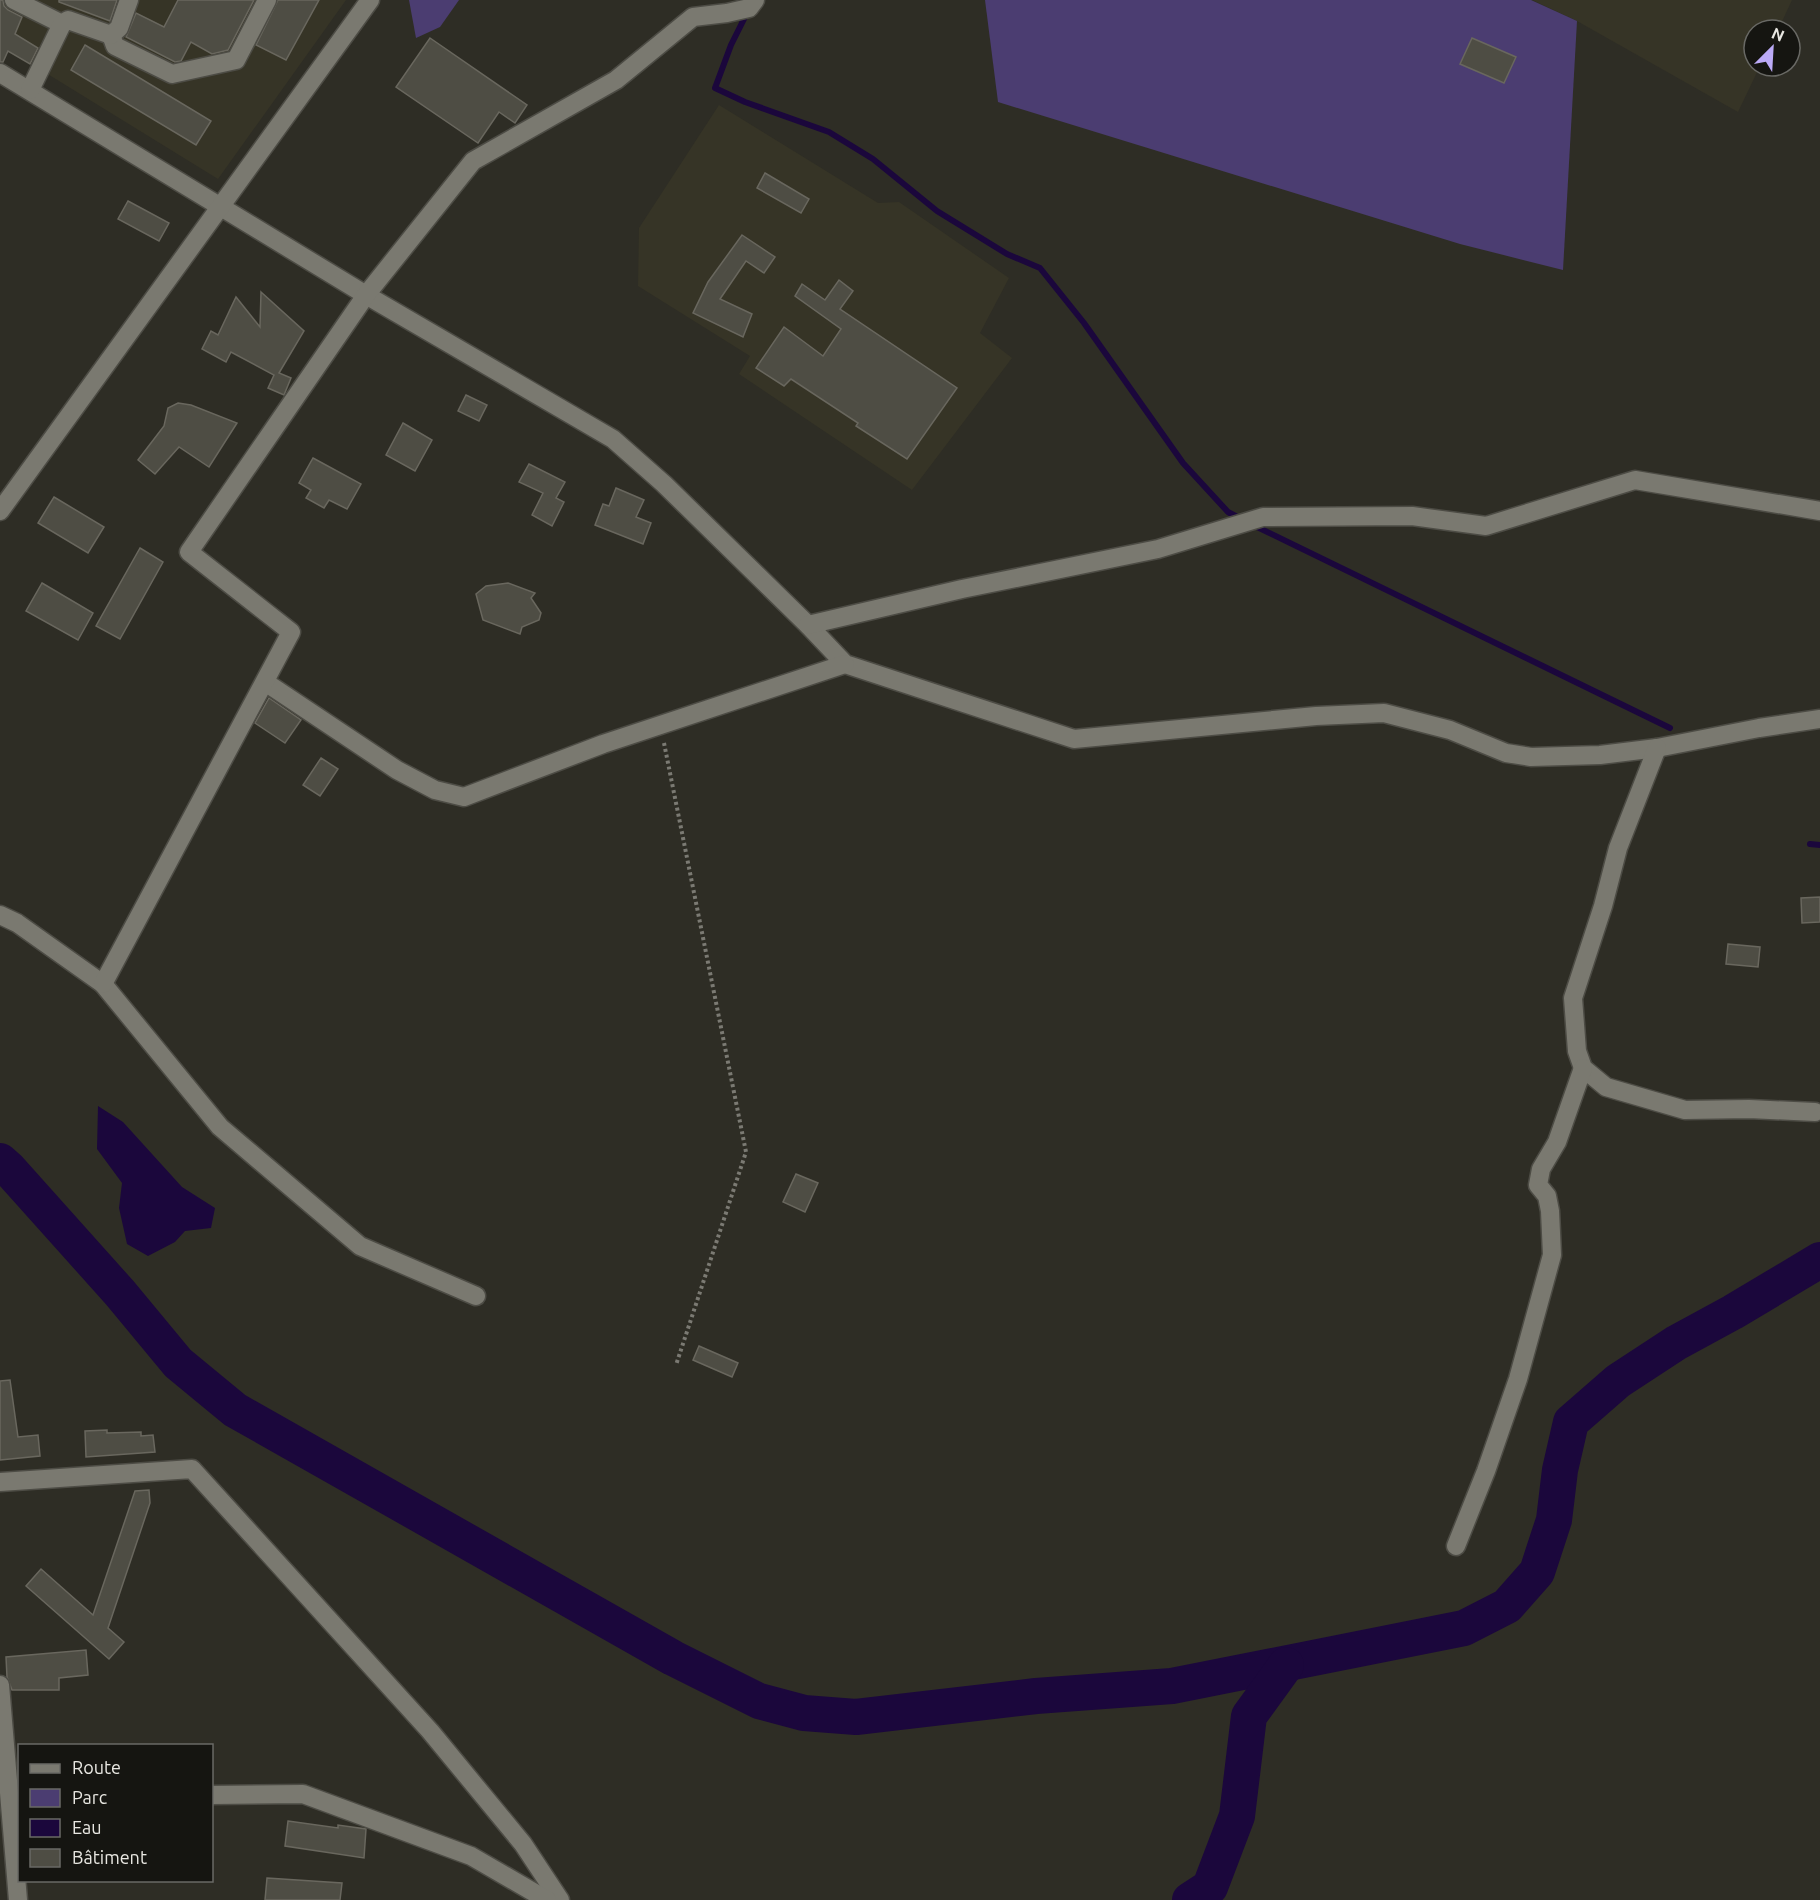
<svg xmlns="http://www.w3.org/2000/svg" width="1820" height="1900" font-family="Ubuntu,sans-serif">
<rect width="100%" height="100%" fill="#2e2d25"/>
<g fill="#363426">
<polygon points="0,0 346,0 218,179 46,73 0,47"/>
<polygon points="1532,0 1792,0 1778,30 1754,30 1754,66 1760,66 1738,112 1577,21"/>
<polygon points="719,105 878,203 899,202 1009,278 980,333 1012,358 912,490 739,374 750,356 638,286 639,228"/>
</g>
<g fill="#4b3d71">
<polygon points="409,0 459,0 440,27 416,38"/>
<polygon points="985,0 1531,0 1577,21 1563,270 1460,244 998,102"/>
</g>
<polygon fill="#1b073c" points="98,1106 123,1122 182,1187 215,1208 211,1228 185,1231 175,1242 148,1256 127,1244 119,1208 122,1183 97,1149"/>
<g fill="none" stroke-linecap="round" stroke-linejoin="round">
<g stroke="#1b073c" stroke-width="6">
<polyline points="748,11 731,45 715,88 745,102 829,132 873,159 937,211 1007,254 1040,268 1084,323 1183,463 1228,512 1241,519"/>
<polyline points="1253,525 1670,728"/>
<polyline points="1810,844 1820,845"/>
</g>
<g stroke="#1b073c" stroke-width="36">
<polyline points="0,1161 9,1169 120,1293 178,1363 235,1410 673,1658 759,1701 804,1713 856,1717 1036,1696 1172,1686 1464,1628 1507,1606 1537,1572 1554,1520 1560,1470 1571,1422 1618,1381 1676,1343 1733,1312 1820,1260"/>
<polyline points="1190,1900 1210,1887 1237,1816 1249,1716 1286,1665"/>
</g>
</g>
<g fill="#4e4d44" stroke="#69675e" stroke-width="1.5">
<polygon points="0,0 3,0 4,6 8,10 22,17 15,34 38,48 30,64 8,51 3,62 0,62"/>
<polygon points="59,0 117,0 110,21 59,2"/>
<polygon points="178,0 254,0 228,50 212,54 191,42 181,61 175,62 126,37 136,13 164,27"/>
<polygon points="278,0 319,0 286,60 256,45"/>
<polygon points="430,38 527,105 515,123 499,112 478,143 396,87"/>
<polygon points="1472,38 1516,57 1504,83 1460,64"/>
<polygon points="85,45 211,121 196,145 71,70"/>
<polygon points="765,173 809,199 801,213 757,188"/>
<polygon points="128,201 169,223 159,241 118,219"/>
<polygon points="742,235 775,257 764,273 746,261 720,299 752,314 743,337 693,313 708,282"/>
<polygon points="839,280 853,291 840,309 957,388 907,459 856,426 858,423 791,379 784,386 756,368 784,327 823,356 841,329 795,296 802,284 825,300"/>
<polygon points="261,292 304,331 279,373 291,378 284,395 268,388 274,375 231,352 226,362 202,349 211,331 218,335 236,297 260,327"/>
<polygon points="466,395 487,405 479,421 458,411"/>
<polygon points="178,403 191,405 237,423 209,467 179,447 155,474 138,460 164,426 168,408"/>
<polygon points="403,423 432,440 415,471 386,455"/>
<polygon points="313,458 361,484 347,509 329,500 324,508 306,498 311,490 299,483"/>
<polygon points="529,464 565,482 556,498 564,502 552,526 532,515 543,493 519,482"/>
<polygon points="616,488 644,500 636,517 651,523 643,544 595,525 603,504 609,506"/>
<polygon points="54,497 104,527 88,553 38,523"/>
<polygon points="140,548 163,562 120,639 96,626"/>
<polygon points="42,583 93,613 78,640 26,611"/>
<polygon points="508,583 535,593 531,598 541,613 539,620 522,627 520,634 483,620 476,594 486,586"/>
<polygon points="269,698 301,720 285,743 255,723"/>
<polygon points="321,758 338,769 320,796 303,785"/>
<polygon points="1820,897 1820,922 1802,923 1801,898"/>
<polygon points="1728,944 1760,947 1758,967 1726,964"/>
<polygon points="796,1174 818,1183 805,1212 783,1202"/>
<polygon points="699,1346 738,1363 732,1377 693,1360"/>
<polygon points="10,1380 18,1437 38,1435 40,1456 0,1460 0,1381"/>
<polygon points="107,1430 107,1433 141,1432 141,1436 153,1435 155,1452 86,1457 85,1431"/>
<polygon points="149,1490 150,1503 108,1628 124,1642 109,1659 26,1586 41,1569 93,1615 135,1491"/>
<polygon points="86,1650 88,1675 59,1678 59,1690 12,1690 7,1677 6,1657"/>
<polygon points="288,1821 338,1828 338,1825 366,1829 364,1858 285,1846"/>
<polygon points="267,1878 342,1883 340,1900 265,1900"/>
</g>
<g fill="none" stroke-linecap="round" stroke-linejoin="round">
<g stroke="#4d4c45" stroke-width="21">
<g id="minor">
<polyline points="14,0 62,24"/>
<polyline points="111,35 115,46 172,74 236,60 267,0"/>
<polyline points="0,73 366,295 613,439 664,484 808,625 845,664 1074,739 1316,716 1384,713 1450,730 1506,753 1531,757 1600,755 1657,748 1759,728 1820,719"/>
<polyline points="30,90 62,24 68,20 111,35 119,28 129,0"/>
<polyline points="0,511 370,0"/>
<polyline points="808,625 962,589 1158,549 1263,517 1412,516 1486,526 1635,480 1820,511"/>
<polyline points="265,682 397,770 435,790 464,797 603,744 845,664"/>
<polyline points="1657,748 1618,848 1603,906 1573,998 1577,1051 1583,1068 1606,1087 1685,1110 1749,1109 1815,1112"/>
<polyline points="0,915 17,923 103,984 220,1127 360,1246 476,1296"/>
<polyline points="103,984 291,632 189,552 366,295 473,161 616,80 693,17 727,13 749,8 755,0"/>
<polyline points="0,1482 192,1469 430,1731 523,1844 560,1900"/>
<polyline points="1456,1546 1486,1471 1518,1379 1552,1255 1550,1211 1547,1196 1538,1185 1541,1169 1557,1142 1583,1068"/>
<polyline points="0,1685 18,1900"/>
<polyline points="212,1795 303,1794 471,1856 547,1900"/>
</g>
</g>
<polyline stroke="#7b7a73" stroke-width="4" stroke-dasharray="3 3" stroke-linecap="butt" points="664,743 746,1152 676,1365"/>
<use href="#minor" stroke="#7a7970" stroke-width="18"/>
</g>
<rect x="18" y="1744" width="195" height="138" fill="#151511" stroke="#696965" stroke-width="1.5"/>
<rect x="30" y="1764" width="30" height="9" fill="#7a7970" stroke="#696965" stroke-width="1.5"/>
<text x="72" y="1774" font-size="18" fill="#e8e7e2">Route</text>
<rect x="30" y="1789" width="30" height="18" fill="#4b3d71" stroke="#696965" stroke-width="1.5"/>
<text x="72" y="1804" font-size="18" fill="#e8e7e2">Parc</text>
<rect x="30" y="1819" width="30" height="18" fill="#1b073c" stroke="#696965" stroke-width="1.5"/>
<text x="72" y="1834" font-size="18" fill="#e8e7e2">Eau</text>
<rect x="30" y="1849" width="30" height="18" fill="#4e4d44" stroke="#696965" stroke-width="1.5"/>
<text x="72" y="1864" font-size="18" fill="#e8e7e2">Bâtiment</text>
<g transform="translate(1772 48) rotate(24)"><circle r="28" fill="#151511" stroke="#696965" stroke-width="1.5"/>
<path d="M0-4.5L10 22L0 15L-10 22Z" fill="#bbaaf6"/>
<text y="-9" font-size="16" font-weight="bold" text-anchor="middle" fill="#e8e7e2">N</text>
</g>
</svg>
